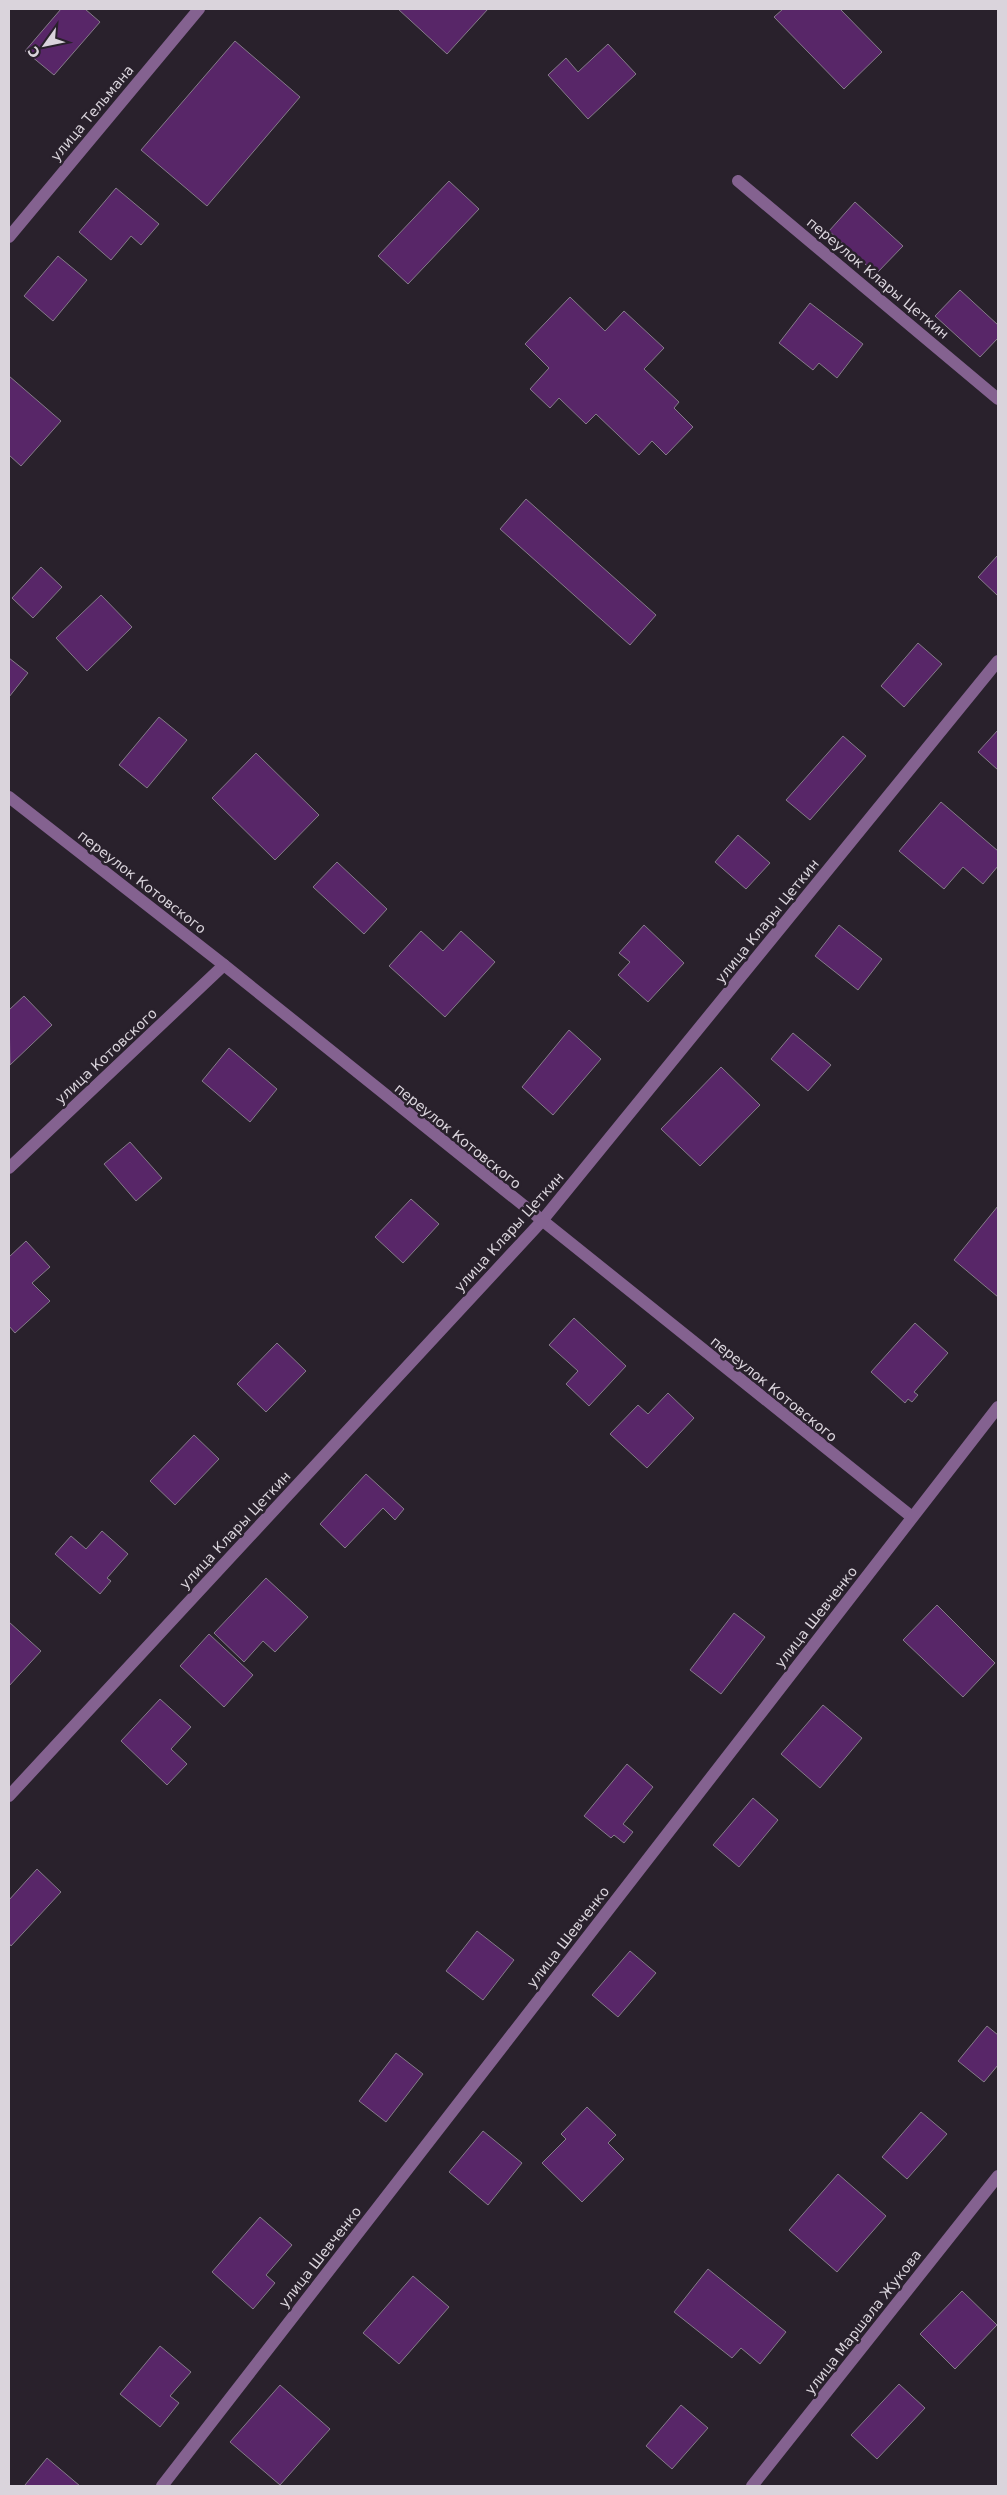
<svg xmlns="http://www.w3.org/2000/svg" width="1007" height="2495" font-family="'DejaVu Sans',sans-serif">
<rect width="100%" height="100%" fill="#29212c"/>
<g fill="#582668" stroke="#857b89">
<polygon points="61,9 85,9 100,22 54,75 25,51"/>
<polygon points="398,9 488,9 447,54"/>
<polygon points="783,9 840,9 882,52 844,89 774,17"/>
<polygon points="235,41 300,97 207,206 141,150"/>
<polygon points="608,44 636,74 588,119 548,75 566,58 578,72"/>
<polygon points="449,181 479,209 408,284 378,256"/>
<polygon points="116,188 159,224 141,245 131,236 111,260 79,232"/>
<polygon points="855,202 903,246 876,274 829,231"/>
<polygon points="58,256 87,280 53,321 24,296"/>
<polygon points="960,290 998,325 998,338 980,357 935,316"/>
<polygon points="570,297 605,331 624,311 664,348 644,369 679,402 674,408 693,427 666,455 652,441 639,455 596,414 586,424 559,398 550,408 530,389 549,368 525,344"/>
<polygon points="810,303 863,344 837,378 819,363 813,370 779,343"/>
<polygon points="9,376 61,421 21,466 9,455"/>
<polygon points="526,499 656,615 630,645 500,529"/>
<polygon points="998,555 998,596 978,577"/>
<polygon points="41,567 62,587 33,618 12,598"/>
<polygon points="101,595 132,627 87,671 56,638"/>
<polygon points="918,643 942,664 904,707 881,686"/>
<polygon points="9,658 28,673 9,697"/>
<polygon points="159,717 187,740 147,788 119,765"/>
<polygon points="998,730 998,770 978,752"/>
<polygon points="843,736 866,756 810,820 786,800"/>
<polygon points="256,753 319,815 275,860 212,798"/>
<polygon points="941,802 998,851 998,866 983,884 963,867 944,889 899,851"/>
<polygon points="738,835 770,863 746,889 715,862"/>
<polygon points="337,862 387,909 364,934 313,887"/>
<polygon points="644,925 684,963 648,1002 618,975 630,962 619,953"/>
<polygon points="839,925 882,959 858,990 815,956"/>
<polygon points="421,931 443,951 461,931 495,962 445,1017 389,966"/>
<polygon points="24,996 52,1025 10,1065 9,1010"/>
<polygon points="569,1030 601,1059 553,1115 522,1087"/>
<polygon points="793,1033 831,1065 808,1091 771,1059"/>
<polygon points="229,1048 277,1089 250,1122 202,1081"/>
<polygon points="721,1067 760,1105 700,1166 661,1129"/>
<polygon points="130,1142 162,1178 136,1201 104,1164"/>
<polygon points="411,1199 439,1224 403,1263 375,1237"/>
<polygon points="998,1206 998,1297 954,1260"/>
<polygon points="26,1241 50,1267 32,1283 50,1301 15,1333 9,1326 9,1257"/>
<polygon points="574,1318 626,1366 589,1406 566,1384 578,1371 549,1345"/>
<polygon points="915,1323 948,1353 914,1392 918,1395 912,1402 908,1399 905,1403 871,1372"/>
<polygon points="277,1343 306,1371 266,1412 237,1384"/>
<polygon points="668,1393 694,1418 647,1468 610,1434 638,1405 648,1414"/>
<polygon points="194,1435 219,1459 175,1505 150,1481"/>
<polygon points="366,1474 404,1509 395,1520 383,1508 345,1548 320,1524"/>
<polygon points="102,1531 128,1554 107,1578 111,1581 100,1594 55,1554 71,1536 86,1549"/>
<polygon points="266,1578 308,1617 275,1652 263,1641 244,1662 214,1633"/>
<polygon points="937,1605 995,1663 963,1697 903,1640"/>
<polygon points="734,1613 765,1637 721,1694 690,1670"/>
<polygon points="9,1622 41,1651 9,1686"/>
<polygon points="209,1634 253,1675 224,1707 180,1666"/>
<polygon points="160,1699 191,1727 171,1749 187,1764 167,1785 121,1741"/>
<polygon points="823,1705 862,1738 820,1788 781,1754"/>
<polygon points="627,1764 653,1787 623,1824 633,1832 624,1843 614,1835 611,1838 584,1816"/>
<polygon points="753,1798 778,1820 739,1867 713,1845"/>
<polygon points="37,1869 61,1892 11,1946 9,1943 9,1900"/>
<polygon points="477,1931 514,1960 483,2000 446,1971"/>
<polygon points="630,1951 656,1973 618,2017 592,1995"/>
<polygon points="987,2026 998,2035 998,2065 984,2082 958,2061"/>
<polygon points="396,2053 423,2074 386,2122 359,2101"/>
<polygon points="587,2107 616,2135 608,2143 624,2159 582,2202 542,2163 566,2139 561,2134"/>
<polygon points="921,2112 947,2134 907,2179 882,2157"/>
<polygon points="483,2131 522,2163 488,2205 449,2172"/>
<polygon points="838,2174 886,2216 837,2272 789,2230"/>
<polygon points="260,2217 292,2245 266,2275 275,2283 253,2309 212,2272"/>
<polygon points="708,2269 786,2332 760,2364 741,2348 732,2358 674,2312"/>
<polygon points="413,2276 449,2307 399,2364 363,2333"/>
<polygon points="962,2291 997,2325 955,2369 920,2334"/>
<polygon points="160,2346 191,2372 170,2396 179,2403 160,2427 120,2394"/>
<polygon points="899,2384 925,2408 877,2459 851,2435"/>
<polygon points="280,2385 330,2429 280,2485 230,2442"/>
<polygon points="681,2405 708,2428 672,2469 646,2446"/>
<polygon points="47,2458 80,2486 26,2486 25,2485"/>
</g>
<g fill="none" stroke-linecap="round" stroke-linejoin="round">
<g stroke="#846290" stroke-width="12">
<polyline points="738,181 998,399"/>
<polyline points="9,237 199,9"/>
<polyline points="9,797 224,965 912,1517"/>
<polyline points="9,1168 224,965"/>
<polyline points="9,1796 541,1222 998,661"/>
<polyline points="162,2486 998,1407"/>
<polyline points="752,2486 998,2176"/>
</g>
</g>
<g text-anchor="middle" dominant-baseline="central" stroke-width="5" stroke-linejoin="round" paint-order="stroke">
<g font-size="14" fill="#dad4dc" stroke="#29212c">
<text transform="translate(92 113) rotate(-50)">улица Тельмана</text>
<text transform="translate(878 278) rotate(40)">переулок Клары Цеткин</text>
<text transform="translate(142 882) rotate(38)">переулок Котовского</text>
<text transform="translate(767 921) rotate(-51)">улица Клары Цеткин</text>
<text transform="translate(106 1056) rotate(-43)">улица Котовского</text>
<text transform="translate(458 1136) rotate(39)">переулок Котовского</text>
<text transform="translate(509 1232) rotate(-48)">улица Клары Цеткин</text>
<text transform="translate(774 1389) rotate(39)">переулок Котовского</text>
<text transform="translate(235 1530) rotate(-47)">улица Клары Цеткин</text>
<text transform="translate(816 1617) rotate(-52)">улица Шевченко</text>
<text transform="translate(568 1937) rotate(-52)">улица Шевченко</text>
<text transform="translate(320 2257) rotate(-52)">улица Шевченко</text>
<text transform="translate(863 2322) rotate(-52)">улица Маршала Жукова</text>
</g>
</g>
<rect width="1007" height="2495" fill="none" stroke="#dad4dc" stroke-width="20"/>
<g transform="translate(45 45) rotate(237)" stroke="#29212c" stroke-width="4" paint-order="stroke">
<path d="M0-4L9 19L0 12L-9 19Z" fill="#dad4dc"/>
<text y="-8" font-size="14" font-weight="bold" text-anchor="middle" fill="#dad4dc">С</text>
</g>
</svg>
